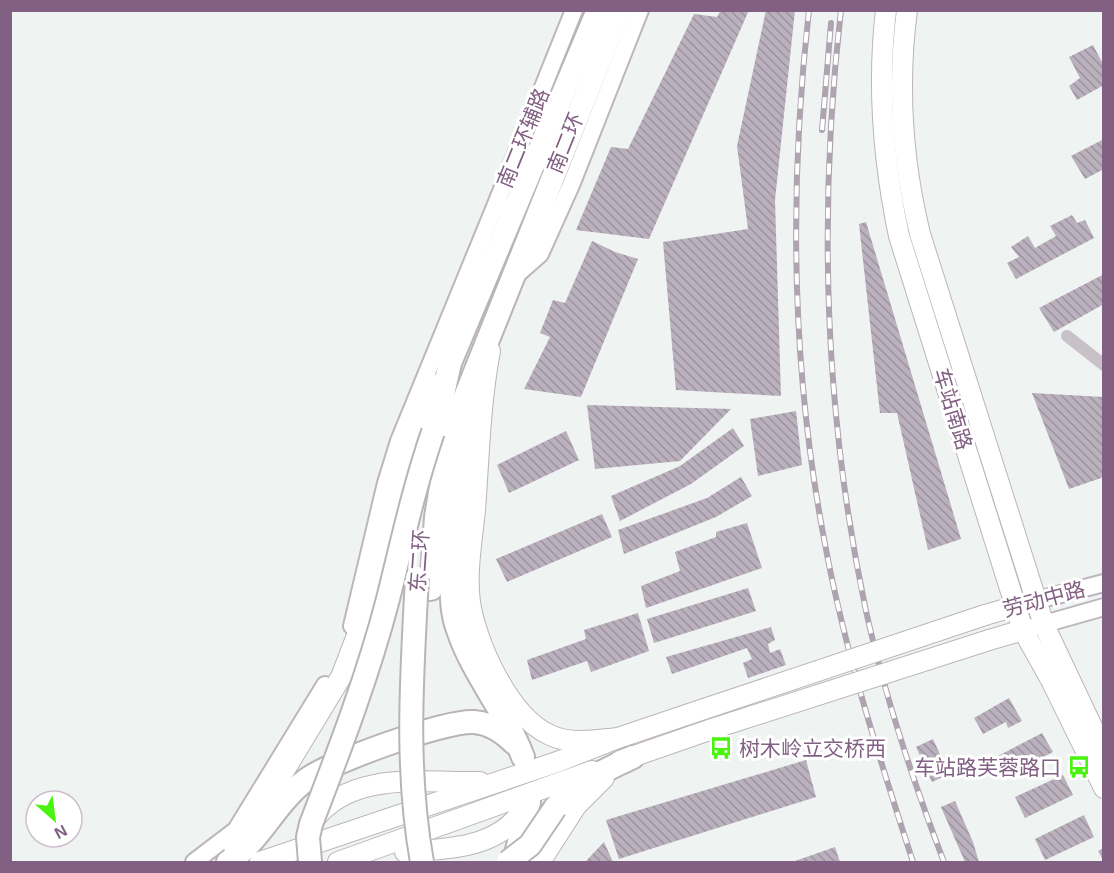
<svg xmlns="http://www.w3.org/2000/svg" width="1114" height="873" font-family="Helvetica,'Noto Sans SC',sans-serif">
<defs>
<pattern id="building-back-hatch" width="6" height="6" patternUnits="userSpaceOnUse" patternTransform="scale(1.5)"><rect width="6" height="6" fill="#bbb0bd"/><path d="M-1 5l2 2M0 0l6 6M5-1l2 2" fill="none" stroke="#9d939f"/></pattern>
</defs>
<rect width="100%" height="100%" fill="#eff4f2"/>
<g fill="url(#building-back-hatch)">
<polygon points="721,10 749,10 649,239 576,230 611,147 628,149 694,14 717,17"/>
<polygon points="766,10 795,10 775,200 781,396 676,390 663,242 748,229 737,146"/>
<polygon points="1093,45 1104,66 1104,85 1077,100 1069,86 1080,78 1069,57"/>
<polygon points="1104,139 1104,169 1085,179 1071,156"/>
<polygon points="1072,215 1077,223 1085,220 1094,238 1016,279 1007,263 1019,257 1011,247 1028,236 1035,248 1056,236 1050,226"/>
<polygon points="866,222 961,539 928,550 897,413 880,413 859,224"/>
<polygon points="592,241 615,252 638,259 581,397 524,389 550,337 540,333 553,300 565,303"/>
<polygon points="1104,274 1104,304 1054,332 1039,308"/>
<polygon points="1032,393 1104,397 1104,477 1069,489"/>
<polygon points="587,405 731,409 680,461 595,469"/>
<polygon points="796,411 802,465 758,476 750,419"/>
<polygon points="733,428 744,446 691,484 620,521 611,496 680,466"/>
<polygon points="566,431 579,460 509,493 497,465"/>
<polygon points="741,477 752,496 716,517 624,554 618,530 707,498"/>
<polygon points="602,514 612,537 507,582 496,559"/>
<polygon points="747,523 762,568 646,608 641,586 680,571 675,552 716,537 716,532"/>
<polygon points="748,588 756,611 654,643 647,619"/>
<polygon points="638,613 649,651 591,672 587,661 532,680 527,660 586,639 584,630"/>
<polygon points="771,627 775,640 768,644 770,653 780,649 786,665 748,678 743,663 752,659 747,648 672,674 666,657"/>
<polygon points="1009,698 1022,721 1008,728 1006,722 983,734 974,718"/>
<polygon points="1042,733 1053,752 1006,776 996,757"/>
<polygon points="933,739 949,774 932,782 916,747"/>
<polygon points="806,760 816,797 619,859 606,820"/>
<polygon points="1063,775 1073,795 1025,818 1015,797"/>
<polygon points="955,801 973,842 979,862 965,862 941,807"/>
<polygon points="1084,815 1094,837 1045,860 1035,839"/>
<polygon points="604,842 613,862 585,862"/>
<polygon points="835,847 840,862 792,862"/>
<polygon points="1104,848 1104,862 1098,851"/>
</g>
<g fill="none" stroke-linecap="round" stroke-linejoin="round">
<g stroke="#beb5bf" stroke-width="20">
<g id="secondary">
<polyline points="497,208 499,197 574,10"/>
<polyline points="514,277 540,254 571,185 640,10"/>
<polyline points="1026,603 1104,583"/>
<polyline points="352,626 386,483 399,441 499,197"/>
<polyline points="1023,630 1104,607"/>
<polyline points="194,862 236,830 325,685"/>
</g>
</g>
<g stroke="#bcb4bc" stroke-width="22">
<g id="primary">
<path d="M886,10C877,87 883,160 899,236L1023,630L1052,682L1104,788"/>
<path d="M907,10C897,86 902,160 920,234L1044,625L1104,752"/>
<path d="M490,351C480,404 479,457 475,510C472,540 466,573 470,602C476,643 509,717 550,735C570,745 597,740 618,738"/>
<polyline points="985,615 1016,606"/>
<polyline points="989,640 1023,630"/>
<polyline points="620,761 712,729"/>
<path d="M314,820C351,770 425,783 480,782"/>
<polyline points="234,847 261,809 341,677 369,604 409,454 439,384"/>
<path d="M405,852C451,848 501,849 527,804"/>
<polyline points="260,862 557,762 618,738 704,709"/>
<polyline points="338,862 592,771"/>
<polyline points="540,862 576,806 604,778"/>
</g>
</g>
<g stroke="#bab3ba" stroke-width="26">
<g id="highway">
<path d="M469,410C462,459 456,507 453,557C452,581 449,607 458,630C473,675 506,712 523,757"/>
<polyline points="430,451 450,363 598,10"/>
<polyline points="431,589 436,517 449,437 620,10"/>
<path d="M555,808C576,782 604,771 633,757"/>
<path d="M228,862C261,841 275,803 306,780C330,762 446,720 474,722C490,723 503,732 514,743"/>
<polyline points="514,862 529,802"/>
</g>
</g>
<polyline stroke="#c8c1c8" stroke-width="12" points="1067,336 1104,365"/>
<use href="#secondary" stroke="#fff" stroke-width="16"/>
<use href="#primary" stroke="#fff" stroke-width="20"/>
<use href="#highway" stroke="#fff" stroke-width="22"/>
<g stroke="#aea3af" stroke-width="6">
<g id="rail">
<path d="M809,10C789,187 791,368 825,544C845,652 879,757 913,862"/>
<path d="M841,10C818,211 824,413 866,611C885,697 913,781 944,862"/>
<polyline points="822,130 831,23"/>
</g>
</g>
<use href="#rail" stroke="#fff" stroke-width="4" stroke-dasharray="11" stroke-linecap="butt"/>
<g stroke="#bcb4bc" stroke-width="22" stroke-linecap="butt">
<g id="primary-bridge">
<polyline points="704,709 985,615"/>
<polyline points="712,729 989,640"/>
</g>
</g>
<g stroke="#bab3ba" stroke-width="26" stroke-linecap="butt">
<g id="highway-bridge">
<path d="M417,578C412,673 405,768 422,862"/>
<path d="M310,862L308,837L311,824C339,751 368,676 388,599C402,543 414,487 433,432"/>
<polyline points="508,862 530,845 555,808"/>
</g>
</g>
<use href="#primary-bridge" stroke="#fff" stroke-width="20"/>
<use href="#highway-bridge" stroke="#fff" stroke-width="22"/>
</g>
<defs>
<g id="bus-bare" transform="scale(1.8)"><path d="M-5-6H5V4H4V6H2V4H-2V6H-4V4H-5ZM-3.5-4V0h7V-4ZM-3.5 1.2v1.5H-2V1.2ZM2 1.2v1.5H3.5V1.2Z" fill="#4af310" stroke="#fff" stroke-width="2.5" paint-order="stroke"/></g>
</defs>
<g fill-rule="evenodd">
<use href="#bus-bare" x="721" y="748"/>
<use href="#bus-bare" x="1079" y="767"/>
</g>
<g text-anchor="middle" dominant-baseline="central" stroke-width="6" stroke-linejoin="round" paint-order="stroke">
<g font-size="21" fill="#826083" stroke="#fff">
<text transform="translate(523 138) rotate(-68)">南二环辅路</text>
<text transform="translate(565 143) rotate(-68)">南二环</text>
<text transform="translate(953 409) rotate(73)">车站南路</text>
<text transform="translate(419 561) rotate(-86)">东二环</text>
<text transform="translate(1044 599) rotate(-15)">劳动中路</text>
</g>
<g font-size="21" fill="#826083" stroke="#fff" text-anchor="start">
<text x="739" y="748">树木岭立交桥西</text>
<text x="1061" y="767" text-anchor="end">车站路芙蓉路口</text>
</g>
</g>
<rect width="1114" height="873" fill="none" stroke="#826083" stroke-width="24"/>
<g transform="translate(54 819) rotate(152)"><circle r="28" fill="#ffffff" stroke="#cdbfcd" stroke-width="1.5"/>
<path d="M0-4.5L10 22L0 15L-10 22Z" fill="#4af310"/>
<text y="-9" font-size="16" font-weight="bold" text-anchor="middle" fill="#826083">N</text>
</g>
</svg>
